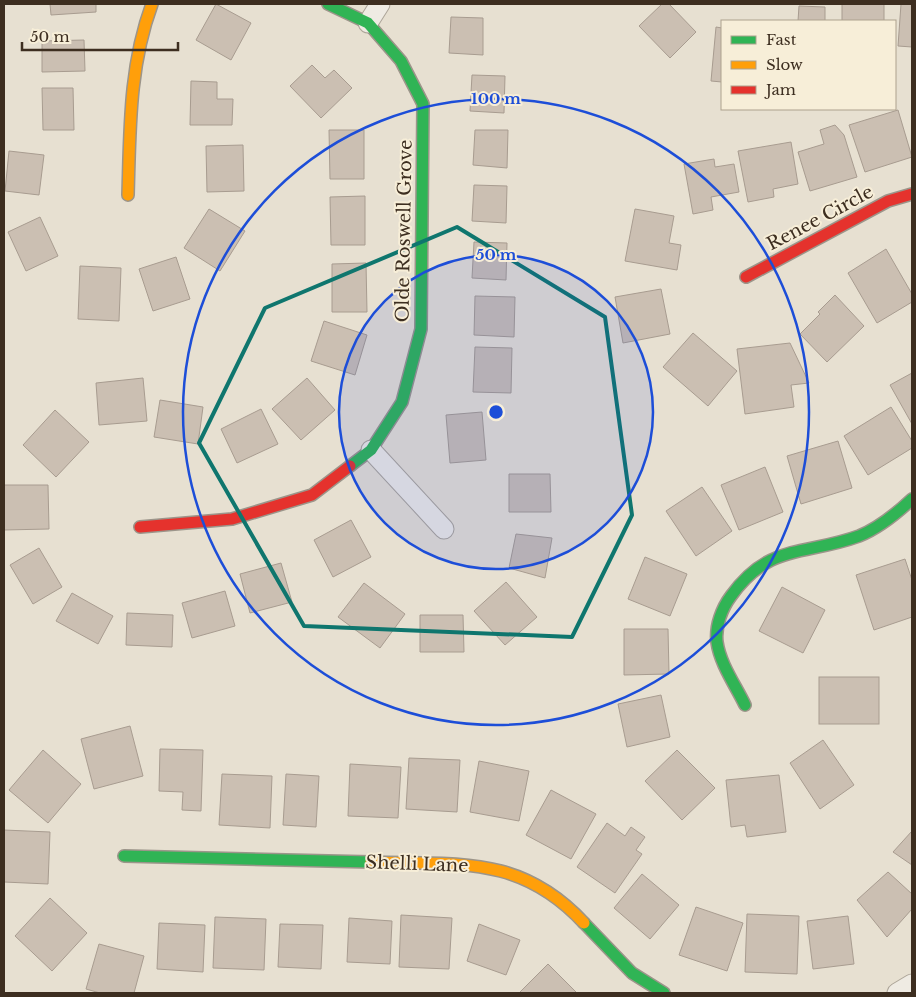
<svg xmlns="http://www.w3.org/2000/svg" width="916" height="997" font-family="'Libre Baskerville',serif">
<rect width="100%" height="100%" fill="#e7e0d1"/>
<g fill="#cbbfb2" stroke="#a89c90">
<polygon points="50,4 96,4 96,12 51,15"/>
<polygon points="216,4 251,23 231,60 196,40"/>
<polygon points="662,4 669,4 696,32 670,58 639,26"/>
<rect x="842" y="4" width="42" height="17"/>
<polygon points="901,4 912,4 912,47 898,46"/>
<polygon points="799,6 825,7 825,21 798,21"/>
<polygon points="451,17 483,18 483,55 449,53"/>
<polygon points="716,27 722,28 722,82 711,81"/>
<polygon points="84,40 85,71 42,72 42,41"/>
<polygon points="312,65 325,78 334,70 352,88 321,118 290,86"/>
<polygon points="472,75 505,76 504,113 470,111"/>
<polygon points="191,81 217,82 217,99 233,99 232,125 190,125"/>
<polygon points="42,88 73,88 74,130 43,130"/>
<polygon points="898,110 912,157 865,172 849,125"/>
<polygon points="835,125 844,135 857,177 810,191 798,152 824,144 820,130"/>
<polygon points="329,130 364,130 364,179 330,179"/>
<polygon points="475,130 508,130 507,168 473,165"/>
<polygon points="791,142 798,184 773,189 774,197 748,202 738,151"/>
<polygon points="243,145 244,191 207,192 206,146"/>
<polygon points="9,151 44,155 39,195 5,191"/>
<polygon points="714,159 715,167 734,164 739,192 711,197 713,210 693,214 684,164"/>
<polygon points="474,185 507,186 506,223 472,221"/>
<polygon points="365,196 365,245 331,245 330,197"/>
<polygon points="209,209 245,231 220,271 184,248"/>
<polygon points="635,209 674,216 669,243 681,245 677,270 625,261"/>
<polygon points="40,217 58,256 26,271 8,232"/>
<polygon points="474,242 507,243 506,280 472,278"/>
<polygon points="886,249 912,294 912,302 877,323 848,273"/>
<polygon points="176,257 190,299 153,311 139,269"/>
<polygon points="366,263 367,312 332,312 332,264"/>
<polygon points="80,266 121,268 119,321 78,319"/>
<polygon points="661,289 670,334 623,343 615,297"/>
<polygon points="835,295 864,326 827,362 800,334 820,314 818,312"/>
<polygon points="475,296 515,297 514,337 474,335"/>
<polygon points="324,321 367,335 355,375 311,361"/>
<polygon points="693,333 737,371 708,406 663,367"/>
<polygon points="790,343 809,383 791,385 794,407 745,414 737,349"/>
<polygon points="475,347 512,348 511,393 473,392"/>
<polygon points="912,373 912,424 890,385"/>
<polygon points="143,378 147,421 99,425 96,383"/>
<polygon points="307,378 335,410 301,440 272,409"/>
<polygon points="160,400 203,407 198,444 154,437"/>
<polygon points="891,407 912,441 912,448 868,475 844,436"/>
<polygon points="261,409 278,444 237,463 221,429"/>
<polygon points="55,410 89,442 56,477 23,445"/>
<polygon points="482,412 486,460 450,463 446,415"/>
<polygon points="838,441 852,488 801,504 787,456"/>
<polygon points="765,467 783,512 739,530 721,485"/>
<polygon points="509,474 550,474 551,512 509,512"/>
<polygon points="4,485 48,485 49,529 4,530"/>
<polygon points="702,487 732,531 696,556 666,511"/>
<polygon points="351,520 371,557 333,577 314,540"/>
<polygon points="516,534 552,538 545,578 509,568"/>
<polygon points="39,548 62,587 33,604 10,565"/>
<polygon points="645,557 687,574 670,616 628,599"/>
<polygon points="905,559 912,580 912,617 874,630 856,575"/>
<polygon points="281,563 292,602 250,613 240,574"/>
<polygon points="506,582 537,617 505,645 474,611"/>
<polygon points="364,583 405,614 380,648 338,617"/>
<polygon points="782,587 825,610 803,653 759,631"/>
<polygon points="225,591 235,626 192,638 182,603"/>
<polygon points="72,593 113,616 98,644 56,621"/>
<polygon points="127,613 173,615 172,647 126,645"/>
<polygon points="420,615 463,615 464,652 420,652"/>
<polygon points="624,629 668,629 669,674 624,675"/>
<rect x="819" y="677" width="60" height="47"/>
<polygon points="661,695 670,737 627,747 618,704"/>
<polygon points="130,726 143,776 94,789 81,739"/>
<polygon points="823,740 854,785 820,809 790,763"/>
<polygon points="160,749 203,750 201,811 182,810 183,792 159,791"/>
<polygon points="43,750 81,784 48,823 9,790"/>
<polygon points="677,750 715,788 682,820 645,781"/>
<polygon points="409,758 460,760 457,812 406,809"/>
<polygon points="479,761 529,771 519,821 470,812"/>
<polygon points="350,764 401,767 398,818 348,816"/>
<polygon points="222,774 272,776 270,828 219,825"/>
<polygon points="286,774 319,776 316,827 283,825"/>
<polygon points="779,775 786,832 747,837 745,825 731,827 726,780"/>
<polygon points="551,790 596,814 571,859 526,835"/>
<polygon points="607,823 625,836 631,827 645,837 636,850 642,854 615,893 577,867"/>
<polygon points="4,830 50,832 48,884 4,882"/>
<polygon points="912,831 912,865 893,852"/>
<polygon points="888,872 912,894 912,909 887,937 857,900"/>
<polygon points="642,874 679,905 650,939 614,908"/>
<polygon points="50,898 87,933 52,971 15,936"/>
<polygon points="696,907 743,923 727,971 679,955"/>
<polygon points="747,914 799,916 797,974 745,972"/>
<polygon points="401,915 452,918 449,969 399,967"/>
<polygon points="848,916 854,964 813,969 807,921"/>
<polygon points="215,917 266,919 264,970 213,968"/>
<polygon points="349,918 392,921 390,964 347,962"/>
<polygon points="159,923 205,925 203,972 157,969"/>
<polygon points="280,924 323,925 321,969 278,967"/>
<polygon points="479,924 520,940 506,975 467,961"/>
<polygon points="99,944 144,956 134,993 100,993 86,989"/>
<polygon points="548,964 577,993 519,993"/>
</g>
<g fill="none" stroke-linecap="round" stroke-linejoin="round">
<g stroke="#ada599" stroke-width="21">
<g id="street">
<polyline points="368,23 380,4"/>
<polyline points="371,450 444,529"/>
<polyline points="897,993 912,984"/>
</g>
</g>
<g stroke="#9c958a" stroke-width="14">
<g id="fast">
<polyline points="328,4 368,23 401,61 423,104 421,329 402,402 371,450 350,466"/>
<path d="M745,705C736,686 720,664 717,642C715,626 722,608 731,596C770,542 805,556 859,536C879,528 896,514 912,499"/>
<polyline points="124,856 371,862"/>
<polyline points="584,923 632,973 664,993"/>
</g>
</g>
<g stroke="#9c958a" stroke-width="14">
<g id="slow">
<path d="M128,195C130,130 129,66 152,4"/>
<path d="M371,862C457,865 520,854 584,923"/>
</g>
</g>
<g stroke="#9c958a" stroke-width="14">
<g id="jam">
<polyline points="746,277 888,201 912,194"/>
<polyline points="140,527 232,519 312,495 350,466"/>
</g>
</g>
<use href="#street" stroke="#efebe3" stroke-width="19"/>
<use href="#fast" stroke="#30b455" stroke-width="11"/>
<use href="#slow" stroke="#ff9f0a" stroke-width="11"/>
<use href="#jam" stroke="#e5322d" stroke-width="11"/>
</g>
<path fill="none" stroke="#0f766e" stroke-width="4" stroke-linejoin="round" d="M457,227L605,317L632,515L572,637L304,626L199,443L265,308Z"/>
<circle cx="496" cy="412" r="157" fill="#1d4ed8" fill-opacity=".12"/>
<g fill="none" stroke="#1d4ed8" stroke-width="2.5">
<circle cx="496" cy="412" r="157"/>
<circle cx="496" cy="412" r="313"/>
</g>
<g text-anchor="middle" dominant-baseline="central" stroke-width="4" stroke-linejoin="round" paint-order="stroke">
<g font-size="18" fill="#3d2e20" stroke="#f7eed8">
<text transform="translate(820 218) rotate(-28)">Renee Circle</text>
<text transform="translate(404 231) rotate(-89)">Olde Roswell Grove</text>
<text transform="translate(417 864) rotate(2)">Shelli Lane</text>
</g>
</g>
<circle cx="496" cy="412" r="8" fill="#1d4ed8" stroke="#f7eed8" stroke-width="2.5"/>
<g font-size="15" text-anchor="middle" font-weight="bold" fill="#1d4ed8" stroke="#f7eed8" stroke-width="4" stroke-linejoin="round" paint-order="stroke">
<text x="496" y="104">100 m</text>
<text x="496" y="260">50 m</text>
</g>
<rect width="916" height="997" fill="none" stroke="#3d2e20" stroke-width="10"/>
<rect x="721" y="20" width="175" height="90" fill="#f7eed8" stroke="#ada18e"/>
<rect x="731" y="36" width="25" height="8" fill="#30b455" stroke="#ada18e"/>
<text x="766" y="45" font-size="15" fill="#3d2e20">Fast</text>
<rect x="731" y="61" width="25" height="8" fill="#ff9f0a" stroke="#ada18e"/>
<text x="766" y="70" font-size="15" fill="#3d2e20">Slow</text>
<rect x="731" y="86" width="25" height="8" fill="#e5322d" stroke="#ada18e"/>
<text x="766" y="95" font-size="15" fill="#3d2e20">Jam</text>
<path d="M22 42v8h156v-8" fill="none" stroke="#3d2e20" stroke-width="2.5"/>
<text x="30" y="42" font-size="15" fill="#3d2e20" stroke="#f7eed8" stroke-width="4" paint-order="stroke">50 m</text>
</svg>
